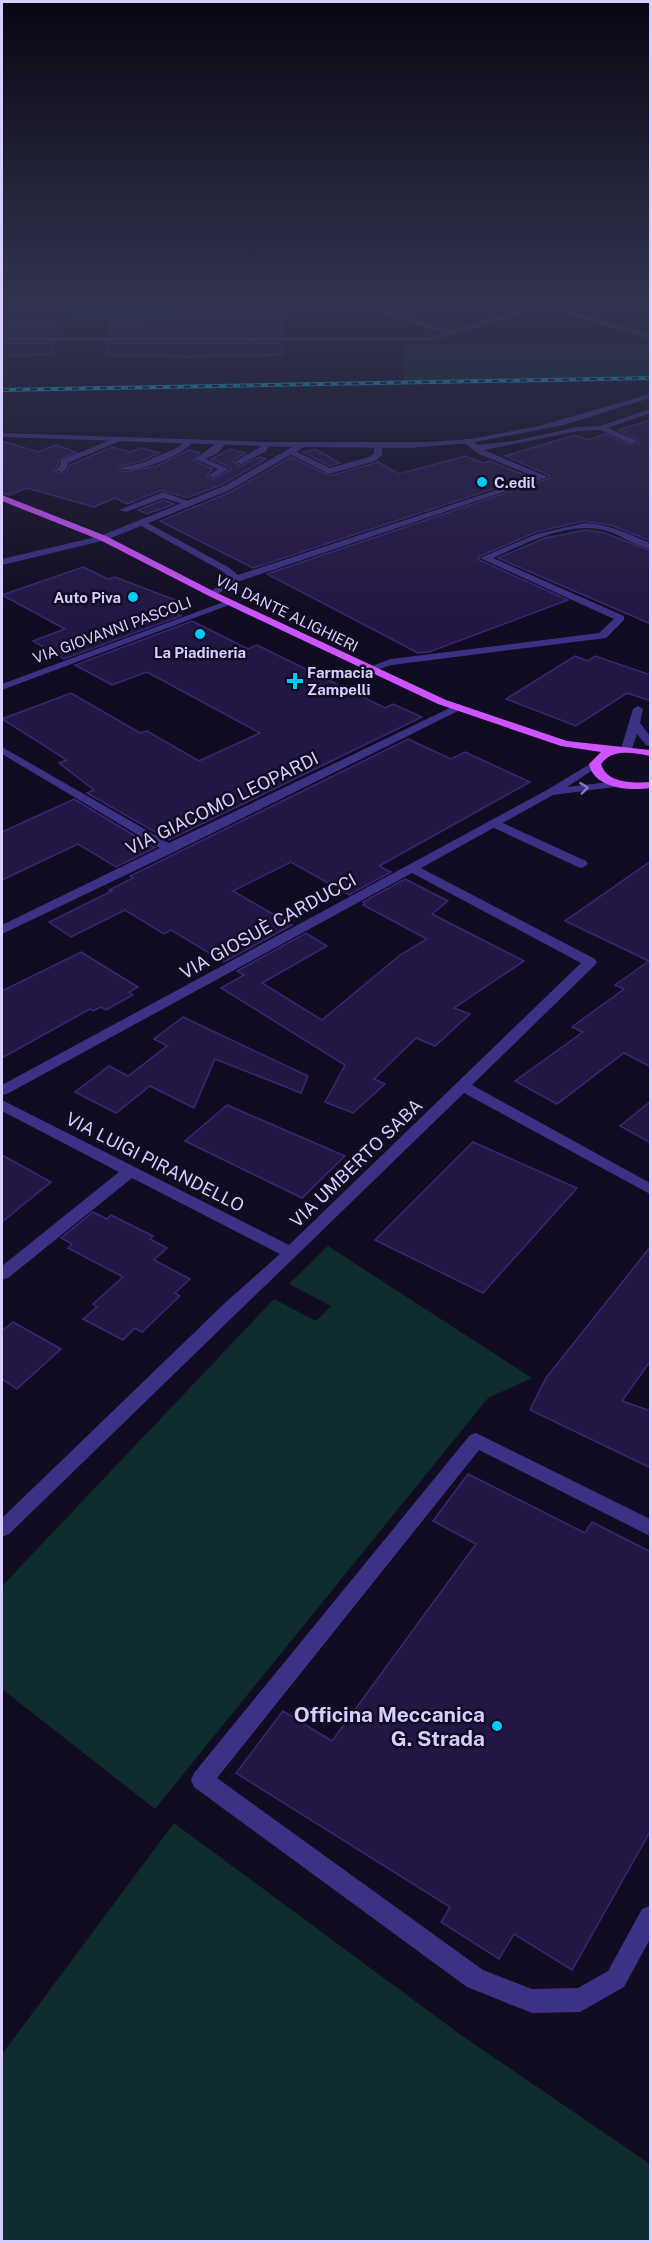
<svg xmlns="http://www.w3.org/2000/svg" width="652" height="2243" font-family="'Public Sans',sans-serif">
<rect width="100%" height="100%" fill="#110c22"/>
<g fill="#0e2b2d">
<polygon points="67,303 183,303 180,312 165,317 77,317 66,316 57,310 59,307"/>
<polygon points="402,344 649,344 650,376 404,381"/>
<polygon points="328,1246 532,1378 488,1398 155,1809 2,1689 2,1586 274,1299 316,1321 331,1306 289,1284"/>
<polygon points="174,1823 461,2035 650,2164 650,2241 2,2241 2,2054"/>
</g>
<g fill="#231645" stroke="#3b2673" stroke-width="1.5">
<polygon points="185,303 223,303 223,313 283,313 282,335 108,335 110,321 182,319"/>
<polygon points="2,321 57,321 55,335 2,335"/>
<polygon points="2,343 54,343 52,355 2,356"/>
<polygon points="108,343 282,343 282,355 197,357 106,356"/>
<polygon points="651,420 651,541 611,525 584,521 536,532 478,557 479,560 568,600 429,652 418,653 267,574 550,478 549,475 505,456 575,435 589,440 605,434 633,446 638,443 637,439 618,430"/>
<polygon points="2,441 38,452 56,445 76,452 59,460 58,465 53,470 61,474 68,471 70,465 112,447 130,452 142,448 160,453 141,461 117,467 118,470 126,472 157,466 189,450 200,453 193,460 213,469 207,475 212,480 231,470 230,467 211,459 230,449 245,453 232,461 240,466 260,457 266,459 223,484 187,498 162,490 127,504 115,498 94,507 27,488 9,495 2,493"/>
<polygon points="315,449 340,463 330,466 303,452"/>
<polygon points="465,456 483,463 490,461 529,477 253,568 160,521 231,492 291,457 330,476 378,462 399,474"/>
<polygon points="163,500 174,504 147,514 138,510"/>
<polygon points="586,530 605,533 651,551 651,624 498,558 545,538"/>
<polygon points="83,567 108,579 115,577 178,601 164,607 181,616 64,659 33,641 65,629 2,595"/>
<polygon points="192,621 248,649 257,645 385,708 393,704 422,717 169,840 87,793 94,790 59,763 67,760 2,719 71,693 140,733 147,731 199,761 260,733 147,672 112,685 75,665"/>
<polygon points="575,656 588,661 595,656 651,675 651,701 627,693 576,726 506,699"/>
<polygon points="408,739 451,759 465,752 530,782 379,866 391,872 349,895 291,862 233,891 292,925 224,962 171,930 164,934 125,910 71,937 49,922 112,891 109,890 133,878 130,876"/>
<polygon points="74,799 155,848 116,867 78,844 2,880 2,832"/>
<polygon points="651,861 651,1067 624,1053 557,1104 515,1081 583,1032 572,1027 624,989 615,985 649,961 565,921"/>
<polygon points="405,879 448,901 432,914 524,961 454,1008 470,1014 435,1046 416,1038 374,1079 385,1084 353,1113 325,1102 345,1065 221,988 244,975 237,971 306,933 327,946 262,983 322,1020 400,955 427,939 363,905 365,904 363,902"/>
<polygon points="81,952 138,987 129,992 133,995 106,1010 101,1007 93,1011 90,1009 2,1058 2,991"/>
<polygon points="183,1017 308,1076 301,1093 215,1059 194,1108 150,1086 116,1113 75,1092 109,1066 128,1076 167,1046 154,1039"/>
<polygon points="651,1101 651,1143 620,1126"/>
<polygon points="227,1105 345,1156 302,1198 185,1141"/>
<polygon points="473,1142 577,1188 483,1293 375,1240"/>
<polygon points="2,1155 51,1182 2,1222"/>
<polygon points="93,1212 107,1219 111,1215 153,1236 150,1239 167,1248 154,1260 190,1279 175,1293 180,1296 142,1332 135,1328 123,1340 83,1319 97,1307 93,1304 123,1277 68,1248 72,1244 61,1238"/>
<polygon points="651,1246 651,1360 622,1401 651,1411 651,1468 530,1410 546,1378"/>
<polygon points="13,1322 61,1349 17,1389 2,1379 2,1331"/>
<polygon points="468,1474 585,1533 592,1522 651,1552 651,1830 572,1970 514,1934 499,1959 441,1922 450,1907 236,1773 283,1711 332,1741 476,1544 433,1521"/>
</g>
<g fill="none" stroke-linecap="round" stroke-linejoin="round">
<g fill="#3c3285" fill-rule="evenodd">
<polygon points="650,409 650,413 608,428 635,440 636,442 632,444 600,430 578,431 484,450 548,477 240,581 212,597 207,594 209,592 231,579 222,571 136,523 144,521 228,567 238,575 536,477 479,454 464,443 464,439 470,439 478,445 514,441 578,427 600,426"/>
<polygon points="113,439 120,441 68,463 67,469 62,472 55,470 60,466 61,460"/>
<path d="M184,442L191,444C181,456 132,476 119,468L142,463L179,447Z"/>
<polygon points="217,443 224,445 219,452 206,459 229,469 213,478 209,475 218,469 195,459"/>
<polygon points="263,443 270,445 265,452 241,464 234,462 259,448"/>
<polygon points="375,444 382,446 382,455 375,461 329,474 286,452 293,450 330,468 369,457 374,454"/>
<polygon points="163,492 193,503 189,506 163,498 126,512 119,510"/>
<path d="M585,523C609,524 629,534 650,543V549C633,545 617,532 599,529C564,523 524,544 493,558L624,616V620L606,638L392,665L369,672L364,669L391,659L599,633L614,619L480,558L537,534Z"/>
<polygon points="638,706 643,709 640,723 650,736 650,746 646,745 637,734 631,751 623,751 621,749 633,709"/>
<polygon points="494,819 586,861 588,864 582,868 578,867 490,826 488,823"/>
<polygon points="476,1433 650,1519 650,1536 479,1450 217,1778 483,1970 532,1989 578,1988 608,1971 642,1909 650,1906 650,1939 624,1987 580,2012 532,2013 467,1987 194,1787 191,1780 194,1773 470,1435"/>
</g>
<g fill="#3c3285" fill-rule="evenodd">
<polygon points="353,303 362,303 451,331 536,305 533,303 544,303 650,335 650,339 543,307 432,341 2,341 2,337 432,337 444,333"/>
<polygon points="650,394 650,398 564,425 470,443 409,448 304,447 230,490 106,540 2,565 2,559 100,536 224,486 292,447 2,437 2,433 268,442 429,442 470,439 539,426"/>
<polygon points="229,600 237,602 2,690 2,684"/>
<polygon points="458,704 462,705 462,709 174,852 2,934 2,925 160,848 2,754 2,747 169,843"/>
<polygon points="595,761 601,764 599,766 567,787 618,781 622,782 622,786 553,795 421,868 595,959 597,962 595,965 472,1085 650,1183 650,1194 464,1093 9,1534 2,1537 2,1518 226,1302 280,1254 132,1178 8,1278 2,1280 2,1266 119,1172 2,1111 2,1100 289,1245 581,963 412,873 7,1094 2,1095 2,1085 547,790"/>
</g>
<path fill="#cd54ff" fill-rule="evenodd" d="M2,495L106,536L215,592L446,700L567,741L650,750V756C633,753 613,748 601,764C607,784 634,783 650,782V788C631,791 594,789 589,764L601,752L561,746L438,704L209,596L100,540L2,501Z"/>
<g stroke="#00cbf8" stroke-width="4">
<polyline id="rail" points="2,390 650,378"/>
</g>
<use href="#rail" stroke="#110c22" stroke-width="2" stroke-dasharray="7" stroke-linecap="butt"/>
</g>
<defs><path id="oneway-chevron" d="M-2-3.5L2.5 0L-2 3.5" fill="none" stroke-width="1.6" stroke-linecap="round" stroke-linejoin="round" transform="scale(1.5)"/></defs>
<use stroke="#8278bc" href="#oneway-chevron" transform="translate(584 788) rotate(-7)"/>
<linearGradient id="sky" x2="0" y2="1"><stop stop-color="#090713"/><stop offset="0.49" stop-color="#32344f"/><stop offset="1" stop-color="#32344f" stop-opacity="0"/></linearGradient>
<rect width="652" height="617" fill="url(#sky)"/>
<g fill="#00cbf8" stroke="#110c22" stroke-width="2">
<circle cx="482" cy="482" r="6"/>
<circle cx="133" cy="597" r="6"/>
<circle cx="200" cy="634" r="6"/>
<path d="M292 672h6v6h6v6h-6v6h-6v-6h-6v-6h6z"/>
<circle cx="497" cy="1726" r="6"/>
</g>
<g text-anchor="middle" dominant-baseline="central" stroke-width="5" stroke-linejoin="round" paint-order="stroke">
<g font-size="15" font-weight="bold" fill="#d7cdff" stroke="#110c22" text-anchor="start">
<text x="494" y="482">C.edil</text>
<text x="121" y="597" text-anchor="end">Auto Piva</text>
<text x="200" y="652" text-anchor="middle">La Piadineria</text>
<text x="307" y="672">Farmacia<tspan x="307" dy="17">Zampelli</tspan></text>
</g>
<g font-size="15" fill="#d7cdff" stroke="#110c22">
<text transform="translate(287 613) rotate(26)">VIA DANTE ALIGHIERI</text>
<text transform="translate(112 630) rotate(-20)">VIA GIOVANNI PASCOLI</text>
</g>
<g font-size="18" fill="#d7cdff" stroke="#110c22">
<text transform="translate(222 803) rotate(-26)">VIA GIACOMO LEOPARDI</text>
<text transform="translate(268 926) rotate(-29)">VIA GIOSUÈ CARDUCCI</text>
<text transform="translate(155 1162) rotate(27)">VIA LUIGI PIRANDELLO</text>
<text transform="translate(356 1163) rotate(-44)">VIA UMBERTO SABA</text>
</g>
<g font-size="21" font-weight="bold" fill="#d7cdff" stroke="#110c22" text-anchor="end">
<text x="485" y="1714">Officina Meccanica<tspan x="485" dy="24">G. Strada</tspan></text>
</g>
</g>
<rect width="652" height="2243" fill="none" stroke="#d7cdff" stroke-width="6"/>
</svg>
